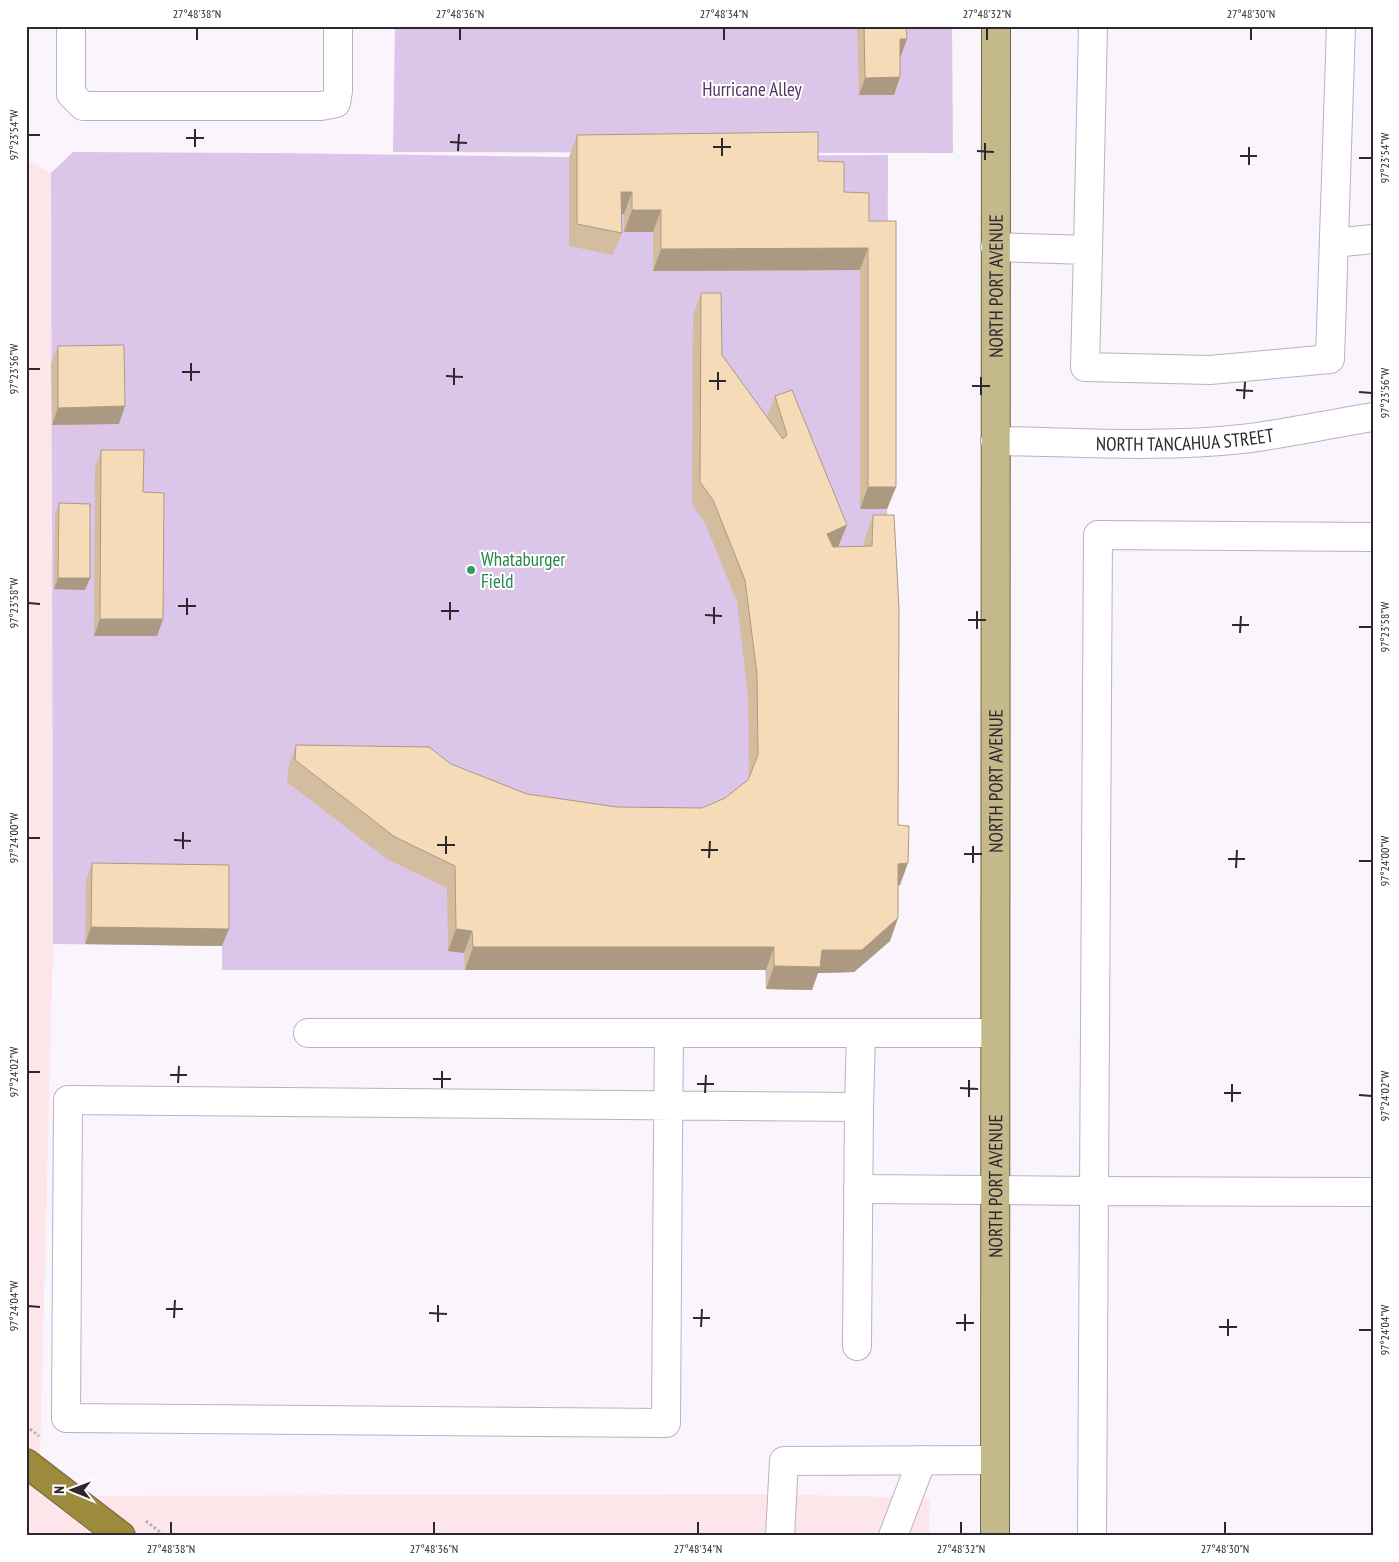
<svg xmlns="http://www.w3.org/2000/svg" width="1399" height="1562" font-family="'PT Sans Narrow',sans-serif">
<rect width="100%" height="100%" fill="#faf4fd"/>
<polygon fill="#fce6e9" points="26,160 51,173 53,944 39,1496 759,1494 930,1498 929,1536 26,1536"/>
<g fill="#dbc6e9">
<polygon points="395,26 952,26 953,153 393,152"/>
<polygon points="73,152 274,153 569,157 888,155 887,509 891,631 890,941 854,972 814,973 812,990 766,989 765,970 222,970 222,946 53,944 51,173"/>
</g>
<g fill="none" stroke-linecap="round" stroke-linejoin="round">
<g stroke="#bdafc6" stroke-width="30">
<g id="minor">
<polyline points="71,26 71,94 83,106 321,106 336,103 338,91 338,26"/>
<polyline points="1334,243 1373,239"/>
<polyline points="995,247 1088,250 1085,367 1210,370 1330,359 1341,26"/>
<polyline points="1088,250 1093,26"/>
<path id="s1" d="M995,441C1077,442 1160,448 1242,439C1286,434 1329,424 1373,417"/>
<polyline points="308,1033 995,1033"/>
<path d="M669,1033C668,1163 666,1293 666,1423L66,1418L68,1100L859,1107L857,1346"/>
<polyline points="859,1107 861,1033"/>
<polyline points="858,1189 1094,1191 1098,535 1373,537"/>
<polyline points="780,1536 784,1461 995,1460"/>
<polyline points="893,1536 922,1460"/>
<polyline points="1092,1536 1094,1191 1373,1192"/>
</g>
</g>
<g stroke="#766738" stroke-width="30">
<g id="major">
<path id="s2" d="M995,1536L996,26"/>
</g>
</g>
<g stroke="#766738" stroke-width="30">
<polyline id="highway" points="26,1463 121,1536"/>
</g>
<g stroke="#b4aeb7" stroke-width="3" stroke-dasharray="2.5 2.5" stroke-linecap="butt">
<polyline points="26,1426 39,1436"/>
<polyline points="146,1521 165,1536"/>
</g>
<use href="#minor" stroke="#fff" stroke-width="28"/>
<use href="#major" stroke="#c4b98b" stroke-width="28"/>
<use href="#highway" stroke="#9d8a3d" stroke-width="28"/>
</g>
<g fill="#d4bc9f">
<polygon points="857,26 906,26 907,39 900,56 900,77 894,95 859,95"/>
<polygon points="577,135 818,161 869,221 896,487 887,509 860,509 860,270 653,271 653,232 624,232 624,214 621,214 622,233 613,255 569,246 569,157"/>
<polygon points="701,293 722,355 767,417 775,396 839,547 864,546 865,538 873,515 898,825 900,885 898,886 898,918 890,941 854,972 818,973 812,990 766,989 766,970 465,970 464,953 448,951 447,888 387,859 287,782 288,768 296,745 451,764 527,794 617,807 702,808 725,798 748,780 749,775 748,696 737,602 705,523 692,504 693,315"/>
<polygon points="58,346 119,424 52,425 51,363"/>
<polygon points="101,450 143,492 163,619 157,636 94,636 95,467"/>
<polygon points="59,503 90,578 85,590 54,589 55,515"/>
<polygon points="92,863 222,946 85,944 86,881"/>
</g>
<g fill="#ac9982">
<polygon points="900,39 907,39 901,56 893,56"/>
<polygon points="900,77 894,95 859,95 865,78"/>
<polygon points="621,192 632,192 624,214 613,214"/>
<polygon points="632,210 661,210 653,232 624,232"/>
<polygon points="868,248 860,270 653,271 661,249"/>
<polygon points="125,406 119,424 52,425 58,408"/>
<polygon points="868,487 896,487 887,509 860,509"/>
<polygon points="847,525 838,547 819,556 827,534"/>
<polygon points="58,578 90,578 85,590 54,589"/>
<polygon points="100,619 163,619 157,636 94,636"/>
<polygon points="908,863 900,885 889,887 898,864"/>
<polygon points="898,918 890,941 854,972 818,973 812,990 766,989 774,966 822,950"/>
<polygon points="91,927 229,929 222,946 85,944"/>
<polygon points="456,929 472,931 464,953 448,951"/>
<polygon points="473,947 774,947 766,970 465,970"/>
</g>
<g fill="#f6dbb9" stroke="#ac9982">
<polygon points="864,26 906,26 907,39 900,39 900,77 865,78"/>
<polygon points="818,132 818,161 844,162 844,192 869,193 869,221 896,221 896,487 868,487 868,248 661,249 661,210 632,210 632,192 621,192 622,233 577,224 577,135"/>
<polygon points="701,293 721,293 722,355 783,439 787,435 775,396 792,390 847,525 827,534 833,547 872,546 873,515 894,515 899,609 898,825 909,826 908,863 898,864 898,918 862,950 822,950 820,967 774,966 774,947 473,947 472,931 456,929 455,866 395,837 295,760 296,745 429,747 451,764 527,794 617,807 702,808 725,798 748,780 758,755 757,674 745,580 713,500 700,482"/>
<polygon points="124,345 125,406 58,408 58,346"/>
<polygon points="101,450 144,450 143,492 164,493 163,619 100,619"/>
<polygon points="59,503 90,504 90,578 58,578"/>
<polygon points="92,863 229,865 229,929 91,927"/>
</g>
<path fill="none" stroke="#2d2730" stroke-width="2" d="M197,40V28M460,40V28M724,40V28M987,40V28M1251,40V28M28,135H40M186,138H204M450,142L467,143M195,147V129M713,147H731M458,151L459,134M977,151L994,152M722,156V138M1240,156H1257M1359,158H1372M985,160V143M1249,165V147M28,369H40M182,372H200M446,376L463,377M191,381V363M709,381H726M454,385V368M972,386H990M718,390V372M1236,390L1253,391M1359,392L1372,393M981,395V377M1244,399L1245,382M28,603L40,604M178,606H196M441,611H459M187,615V598M705,615L722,616M450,620V602M968,620H986M714,624V607M1232,625H1249M1359,627H1372M977,629V611M1240,633L1241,616M28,838H40M174,840L191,841M437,845H455M183,849V832M701,850H718M446,854V836M964,854H982M709,858L710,841M1228,859H1245M1359,861H1372M973,863V846M1236,868L1237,850M28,1072H40M170,1075H187M433,1079H451M178,1083L179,1066M697,1084H714M442,1088V1071M960,1088L978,1089M705,1093L706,1075M1224,1093H1241M1359,1095L1372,1096M969,1097V1080M1232,1102V1084M28,1306L40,1307M166,1309H183M429,1313L447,1314M174,1318L175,1300M693,1318H710M438,1322V1305M956,1323H974M701,1327L702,1309M1219,1327H1237M1359,1330H1372M965,1331V1314M1228,1336V1319M171,1534V1522M434,1534V1522M698,1534V1522M961,1534V1522M1225,1534V1522"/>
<circle fill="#2e9e5b" stroke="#fff" stroke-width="2" cx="471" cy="570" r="5"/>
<g text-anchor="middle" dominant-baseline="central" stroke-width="4" stroke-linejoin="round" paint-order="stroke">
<g font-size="19" fill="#523462" stroke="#fff">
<text x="752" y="89">Hurricane Alley</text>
</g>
<g font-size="19" fill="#2d2730" stroke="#fff">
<text stroke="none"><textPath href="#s2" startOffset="1250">NORTH PORT AVENUE</textPath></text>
<text stroke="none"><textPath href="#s1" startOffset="190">NORTH TANCAHUA STREET</textPath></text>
<text stroke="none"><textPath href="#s2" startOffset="755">NORTH PORT AVENUE</textPath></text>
<text stroke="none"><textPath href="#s2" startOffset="350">NORTH PORT AVENUE</textPath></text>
</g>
<g font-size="19" fill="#27864d" stroke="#fff" text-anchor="start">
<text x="481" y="559">Whataburger<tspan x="481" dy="22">Field</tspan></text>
</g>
</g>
<rect width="1399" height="1562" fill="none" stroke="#ffffff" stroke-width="55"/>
<g transform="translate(72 1490) rotate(271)" stroke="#ffffff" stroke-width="4" paint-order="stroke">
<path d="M0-4L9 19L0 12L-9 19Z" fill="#2d2730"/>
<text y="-8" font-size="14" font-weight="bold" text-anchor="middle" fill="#2d2730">N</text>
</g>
<rect x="28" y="28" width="1344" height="1506" fill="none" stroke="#2d2730" stroke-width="2"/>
<g font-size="12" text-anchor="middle" fill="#2d2730">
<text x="197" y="18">27°48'38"N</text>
<text x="460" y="18">27°48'36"N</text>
<text x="724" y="18">27°48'34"N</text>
<text x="987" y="18">27°48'32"N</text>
<text x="1251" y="18">27°48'30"N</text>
<text transform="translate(14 135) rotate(-90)" y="4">97°23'54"W</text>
<text transform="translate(1385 158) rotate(-90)" y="4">97°23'54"W</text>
<text transform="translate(14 369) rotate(-90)" y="4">97°23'56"W</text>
<text transform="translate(1385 393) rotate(-90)" y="4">97°23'56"W</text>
<text transform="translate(14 603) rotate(-90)" y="4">97°23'58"W</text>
<text transform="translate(1385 627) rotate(-90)" y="4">97°23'58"W</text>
<text transform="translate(14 838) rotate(-90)" y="4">97°24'00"W</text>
<text transform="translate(1385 861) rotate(-90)" y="4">97°24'00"W</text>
<text transform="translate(14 1072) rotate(-90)" y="4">97°24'02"W</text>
<text transform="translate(1385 1096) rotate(-90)" y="4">97°24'02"W</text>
<text transform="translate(14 1306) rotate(-90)" y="4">97°24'04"W</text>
<text transform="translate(1385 1330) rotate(-90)" y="4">97°24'04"W</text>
<text x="171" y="1553">27°48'38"N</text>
<text x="434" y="1553">27°48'36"N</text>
<text x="698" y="1553">27°48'34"N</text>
<text x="961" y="1553">27°48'32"N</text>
<text x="1225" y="1553">27°48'30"N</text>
</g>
</svg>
